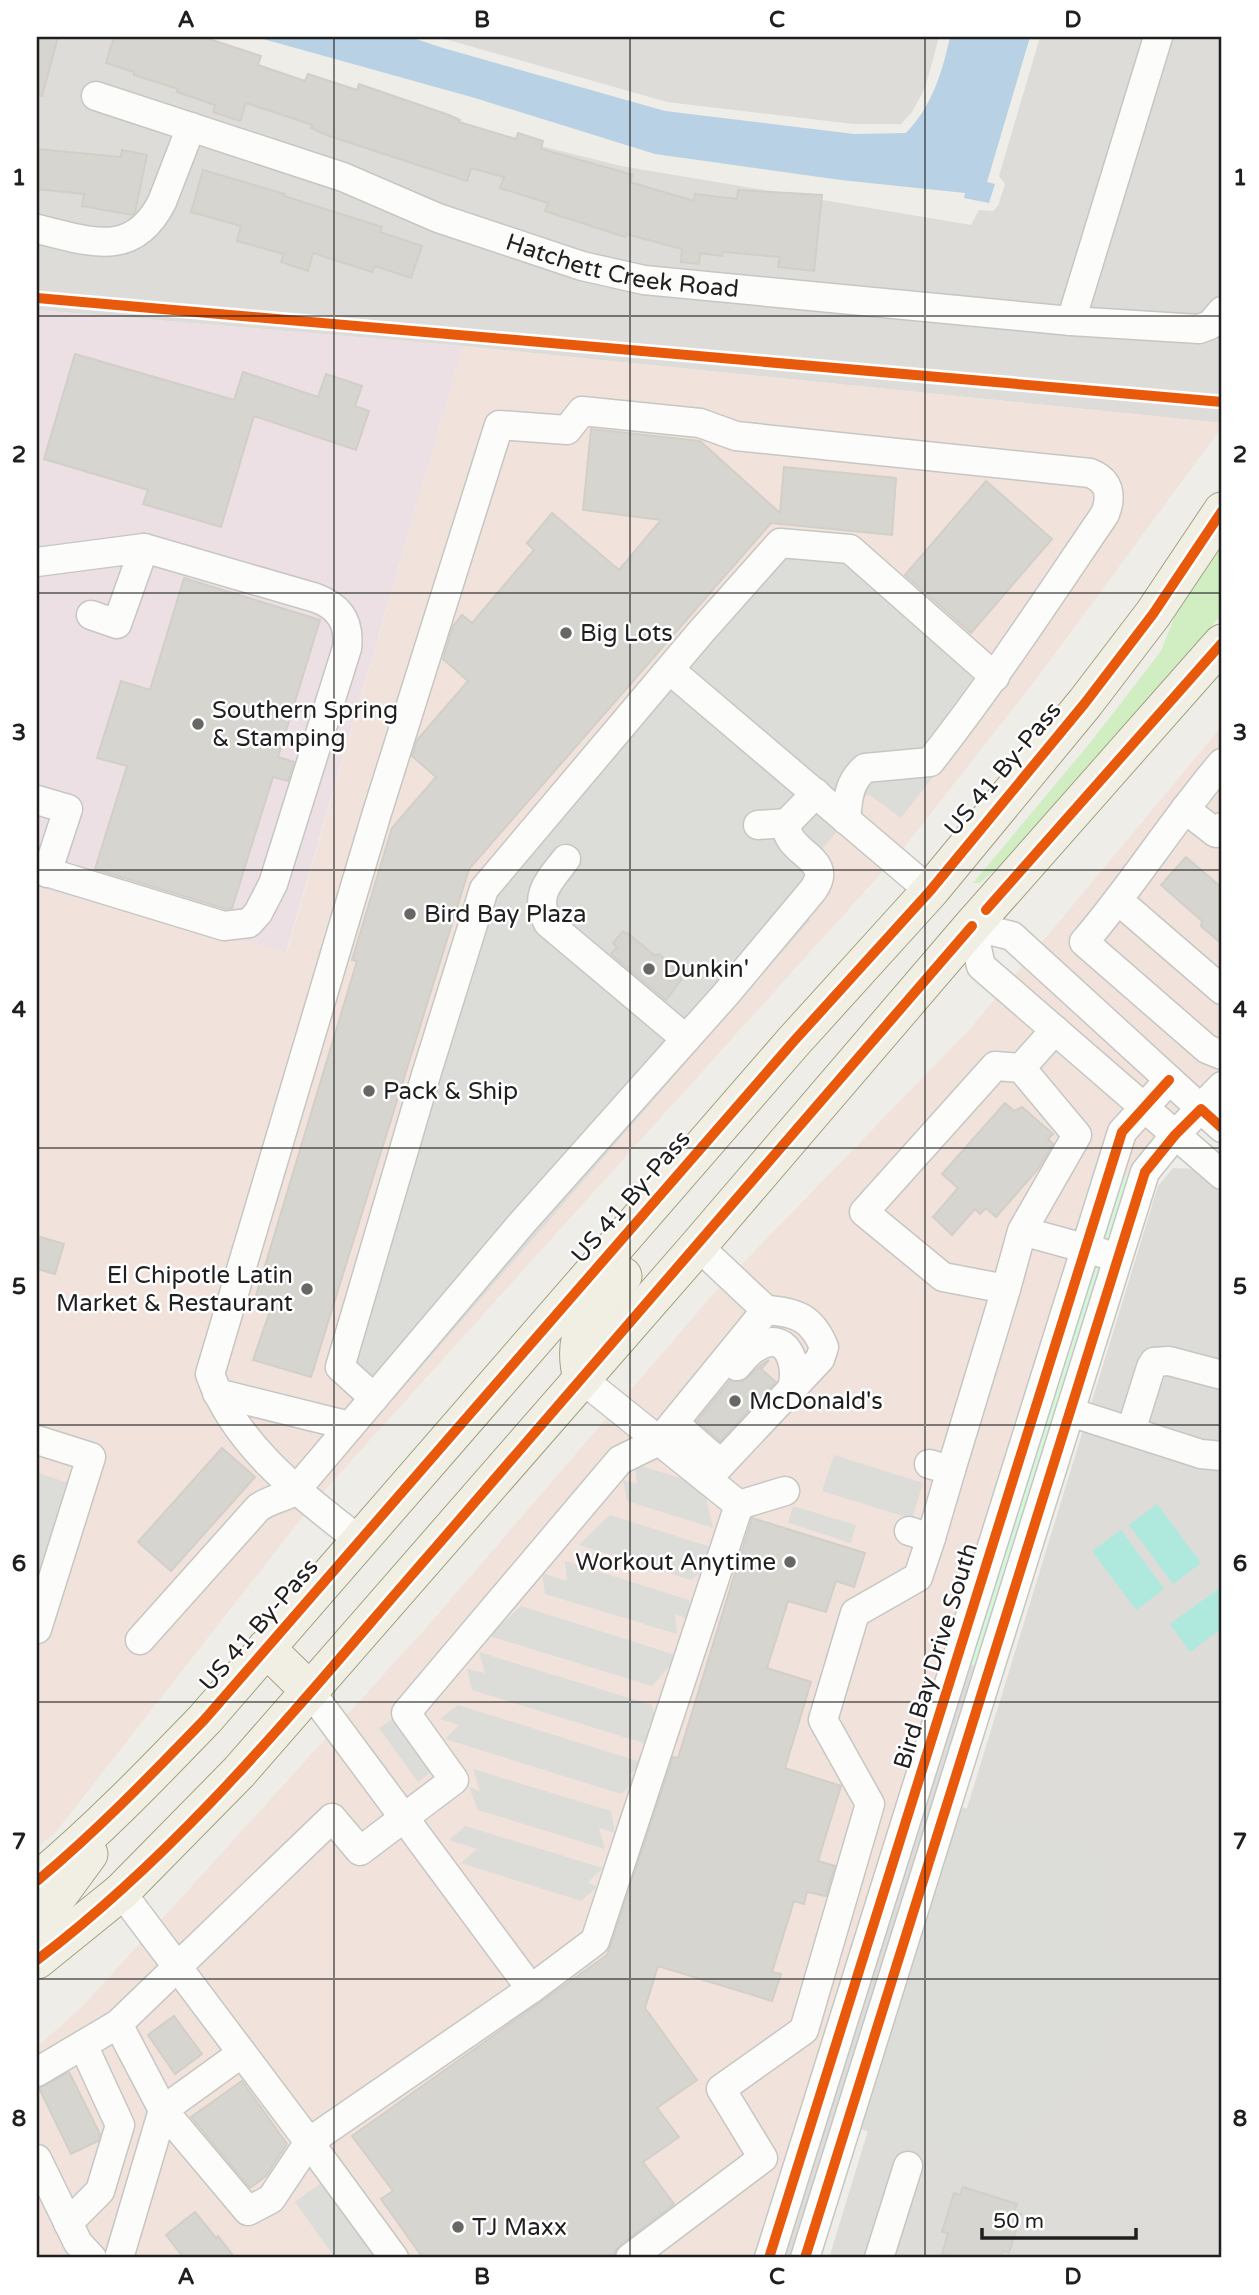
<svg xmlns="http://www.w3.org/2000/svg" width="1259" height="2295" font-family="'Varela Round',sans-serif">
<rect width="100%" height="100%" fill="#eeede7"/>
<g fill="#dddcd9">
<polygon points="37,37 175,37 281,74 437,120 621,166 971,225 979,210 993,211 998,206 1005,184 999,176 1040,37 1222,37 1222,423 463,346 37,310"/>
<polygon points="438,37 939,37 925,88 912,112 901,124 854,124 667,102"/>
<polygon points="1173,1168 1197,1169 1222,1194 1222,2258 829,2258 1158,1186"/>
<polygon points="969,1664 998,1673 818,2258 777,2258"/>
</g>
<g fill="#f1e3db">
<polygon points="463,346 1222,423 1222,427 1037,678 902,850 315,1501 55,1833 37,1848 37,888 287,952"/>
<polygon points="1222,726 1222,1069 1124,1177 777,2258 37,2258 37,2047 81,2008 426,1628 716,1291 969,1030"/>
</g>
<polygon fill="#ece0e4" points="37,310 463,346 286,952 37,888"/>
<polygon fill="#d1eec3" points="1222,544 1222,614 1012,856 979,883 973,883 1090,743 1161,651 1178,608"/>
<polygon fill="#d4f6db" points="1176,1120 1197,1160 1170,1159 1148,1183 998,1673 969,1664 1124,1177"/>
<g fill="#afe9dd">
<polygon points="1157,1504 1201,1563 1173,1584 1129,1525"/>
<polygon points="1121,1530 1164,1589 1136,1610 1092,1551"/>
<polygon points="1222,1586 1222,1628 1190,1652 1170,1624"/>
</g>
<g fill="#dcdcd9">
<polygon points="860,542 1011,677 901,818 868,794 817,855 804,914 810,920 391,1402 345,1364 490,892 784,554"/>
<polygon points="834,1455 923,1483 912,1519 822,1491"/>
<polygon points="635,1464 703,1485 713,1528 627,1501 623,1480 637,1484"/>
<polygon points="37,1473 72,1484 37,1595"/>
<polygon points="793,1506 856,1525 851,1543 788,1523"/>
<polygon points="610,1515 714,1548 698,1562 708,1566 691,1580 579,1545"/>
<polygon points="565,1561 689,1600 690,1620 675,1614 677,1634 545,1594 542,1573 567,1581"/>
<polygon points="521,1606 679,1656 652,1686 489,1636"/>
<polygon points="479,1652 652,1705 657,1727 648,1725 653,1746 472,1690 467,1669 485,1673"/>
<polygon points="458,1705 644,1763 628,1776 637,1780 621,1794 445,1739 459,1725 440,1719"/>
<polygon points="394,1718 432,1771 418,1782 379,1728"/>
<polygon points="473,1769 611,1811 615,1833 599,1828 605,1849 478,1810 469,1787 480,1791"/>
<polygon points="962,1807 1094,1848 1124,2010 1104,2013 1104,2030 1095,2045 1106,2059 992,2158 978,2145 958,2152 941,2153 860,2129"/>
<polygon points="465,1826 603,1868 588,1882 597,1887 581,1901 461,1863 477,1849 449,1840"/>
<polygon points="325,2180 383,2258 335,2258 295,2202"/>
</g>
<path fill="#b8d1e4" d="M256,37H410L443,48L665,111L854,134L906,133C932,106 942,73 950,37H1030L987,182L995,184L989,203L964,198L965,193L841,180L655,154L475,98Z"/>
<g fill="#d7d5cf" stroke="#d1cfc8" stroke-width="2">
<polygon points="37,37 58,37 42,96 37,95"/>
<polygon points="114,37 203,37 261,56 258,65 305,81 308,74 357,90 359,84 449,115 460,120 459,122 516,139 518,133 543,141 541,149 633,175 630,182 694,201 695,194 737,199 738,190 822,195 814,271 778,267 780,257 723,252 722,256 700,253 699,264 681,262 682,249 626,234 625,237 545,211 548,203 500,188 504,177 471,168 467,181 329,136 311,128 313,125 246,103 240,121 213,112 215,105 177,92 178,89 134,75 134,72 106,63"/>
<polygon points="37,149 121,157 122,150 147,155 135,212 132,215 82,206 84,194 37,189"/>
<polygon points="203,170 285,194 284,196 382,227 380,232 422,246 411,278 375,266 372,272 313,253 308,271 281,262 284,254 237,241 241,226 191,212"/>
<polygon points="75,354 234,400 243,372 318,397 326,374 362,386 355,406 369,411 356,450 254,416 221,527 143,504 148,490 44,459"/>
<polygon points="591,429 700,441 780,513 784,467 896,478 892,535 771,523 469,869 311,1377 253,1360 272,1305 255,1299 357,961 352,960 392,828 436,777 412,756 417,740 468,681 443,659 453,626 462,615 472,623 534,550 527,543 552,513 619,570 661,520 583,510"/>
<polygon points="986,481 1052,539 971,633 905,575"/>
<polygon points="184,578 320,620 278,757 294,762 288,781 273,777 232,908 226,909 95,869 127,766 97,758 121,681 150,690"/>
<polygon points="1186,857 1222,888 1222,944 1201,926 1202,921 1161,885"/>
<polygon points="623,931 627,934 628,933 655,956 659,954 674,967 672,970 682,979 666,1000 611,954 617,947 613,943"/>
<polygon points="1005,1103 1014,1111 1022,1107 1053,1134 1048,1139 1053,1144 1038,1169 996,1217 986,1208 980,1214 975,1209 952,1235 933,1217 958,1188 942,1174"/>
<polygon points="37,1236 64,1244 55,1274 37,1269"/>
<polygon points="769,1360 761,1369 776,1382 720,1441 697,1421 730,1381 743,1381 762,1364"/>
<polygon points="222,1448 255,1477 171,1571 138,1542"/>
<polygon points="752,1518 865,1553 854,1587 836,1581 826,1612 788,1601 767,1668 811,1682 785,1768 841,1786 818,1861 835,1866 826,1896 807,1892 804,1904 794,1901 772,1972 781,1974 772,2001 658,1966 645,2008 697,2080 657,2108 679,2137 643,2162 674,2204 620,2245 615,2251 614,2258 423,2258 381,2199 393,2191 352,2136 607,1955 673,1757 678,1758"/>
<polygon points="174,2016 202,2054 175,2074 148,2035"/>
<polygon points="69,2072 100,2134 98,2141 71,2154 39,2088"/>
<polygon points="242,2081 287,2144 266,2176 250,2188 191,2117"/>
<polygon points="963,2187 1017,2204 1014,2212 1021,2214 1009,2253 1003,2251 1000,2258 941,2258 948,2233 942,2232 947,2216 954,2193 960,2195"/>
<polygon points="195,2212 216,2238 218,2236 235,2258 184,2258 166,2235"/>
</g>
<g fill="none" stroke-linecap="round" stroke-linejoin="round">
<g stroke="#c6c6c3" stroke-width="31">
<g id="minor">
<path id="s1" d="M96,96L343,177L438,218L582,266L644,280L1071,321L1199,329L1210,325L1222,311"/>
<path d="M37,229C87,240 132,261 162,202L191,127"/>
<polyline points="1071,321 1158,37"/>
<polyline points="37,562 144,548 117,624 91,615"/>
<polyline points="670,670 930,891"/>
<path d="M1222,763C1173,820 1133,885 1084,942L1207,1049L1222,1055"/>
<polyline points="37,800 68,809 47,873"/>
<polyline points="1185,809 1216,833 1222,827"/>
<polyline points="758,825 787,823"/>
<path d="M566,859C549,881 533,895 548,923L686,1039"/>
<path d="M37,869L224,926L249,923L258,913L273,884L347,648C350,623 340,607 316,598L144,548"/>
<polyline points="1119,901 1222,990"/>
<polyline points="1021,1068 1055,1030"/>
<polyline points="1222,1128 1012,936 972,926 981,966 1222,1175"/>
<polyline points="1022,1231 1006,1289 943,1277 864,1212 995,1066 1021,1068 1077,1135 1022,1231 1102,1253"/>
<polyline points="698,1246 766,1310"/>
<path d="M737,1366C743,1359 749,1351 757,1347C787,1329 799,1364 792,1388"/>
<polyline points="217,1393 350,1426"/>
<polyline points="374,1398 340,1367 426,1075 484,889 700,633 780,543 850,549 995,677"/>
<polyline points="1070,1412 1201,1454 1222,1456"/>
<polyline points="674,1423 721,1464"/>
<polyline points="1131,1431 1151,1367 1154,1362 1169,1361 1222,1375"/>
<polyline points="37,1440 91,1457 37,1629"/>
<polyline points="951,1470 1006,1289"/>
<polyline points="739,1505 785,1491"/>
<polyline points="909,1531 931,1538 951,1470 929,1464"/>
<path d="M360,1541C302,1495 235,1446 210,1374L376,816L499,425L567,430L582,411L700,423L736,436L1090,473C1110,481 1112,496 1105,514C1048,598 993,682 930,762L865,768C848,783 848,799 846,820"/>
<path d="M140,1640L258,1508C270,1499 284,1498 296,1490L522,1223L726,994L813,890C837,857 783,854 787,823L816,793"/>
<polyline points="310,1691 531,1989"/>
<polyline points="121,1892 309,2142 531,1989 595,1941 739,1505 582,1379"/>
<polyline points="118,2024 163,2110 119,2258"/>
<polyline points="242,2053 163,2110 248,2211 271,2199 309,2142 394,2258"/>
<path d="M37,2072L118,2024L332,1818L360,1851L454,1780L406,1713L620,1460L659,1441L766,1310C797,1312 812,1318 824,1347L820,1359L707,1479"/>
<polyline points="37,2159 78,2243 92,2258"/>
<polyline points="68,2223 100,2191 120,2125 83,2045"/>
<polyline points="630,2258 763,2158 721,2089 804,2030 870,1804 823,1720 855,1613 918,1577 931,1538"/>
<polyline points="769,2258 1122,1132 1169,1080"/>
<polyline points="805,2258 1145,1172 1175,1135 1222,1086"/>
<polyline points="879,2258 908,2166"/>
</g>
</g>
<g stroke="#a4a183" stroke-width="39">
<g id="major">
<path d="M582,1379C569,1328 594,1312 623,1276"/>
<polyline points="266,1648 310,1691"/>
<path d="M37,1881C97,1831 151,1775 205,1719L794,1041L930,891L1085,703L1153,614L1222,511"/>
<polyline points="37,1916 59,1895 89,1854"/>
<polyline points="37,1960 121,1892 239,1772 698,1246 972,926 1222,643"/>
</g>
</g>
<use href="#minor" stroke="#fcfcfb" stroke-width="28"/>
<use href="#major" stroke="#f1efe4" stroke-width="37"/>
<g stroke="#fff" stroke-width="15">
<g id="cycleway">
<polyline points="37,298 1222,402"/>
<polyline points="986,910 1222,643"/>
<path d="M37,1881C97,1831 151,1775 205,1719L794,1041L930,891L1085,703L1153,614L1222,511"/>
<path d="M37,1960C190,1844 310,1691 436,1547C615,1340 793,1133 972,926"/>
<polyline points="769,2258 1122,1132 1169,1080"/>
<polyline points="805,2258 1145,1172 1175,1135 1201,1109 1222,1128"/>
</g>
</g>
<use href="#cycleway" stroke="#e8590c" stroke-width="10"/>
</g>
<path fill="none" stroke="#1f1f1f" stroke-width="2" stroke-opacity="0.55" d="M334,37V2258M630,37V2258M925,37V2258M37,316H1222M37,593H1222M37,870H1222M37,1148H1222M37,1425H1222M37,1702H1222M37,1979H1222"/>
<g fill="#676765" stroke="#fff" stroke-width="2.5">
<circle cx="566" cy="633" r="7"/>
<circle cx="198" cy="724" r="7"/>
<circle cx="410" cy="914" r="7"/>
<circle cx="649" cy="969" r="7"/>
<circle cx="369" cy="1091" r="7"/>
<circle cx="307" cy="1289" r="7"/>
<circle cx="735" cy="1401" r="7"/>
<circle cx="790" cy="1562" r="7"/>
<circle cx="458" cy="2227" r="7"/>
</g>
<g text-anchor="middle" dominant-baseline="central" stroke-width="5" stroke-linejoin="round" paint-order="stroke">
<g font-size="24" fill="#1f1f1f" stroke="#fff">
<text stroke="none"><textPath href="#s1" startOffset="555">Hatchett Creek Road</textPath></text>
<text transform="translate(1003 769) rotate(-50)">US 41 By-Pass</text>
<text transform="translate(631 1197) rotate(-49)">US 41 By-Pass</text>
<text transform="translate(259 1625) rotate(-49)">US 41 By-Pass</text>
<text transform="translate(936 1656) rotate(-73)">Bird Bay Drive South</text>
</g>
<g font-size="24" fill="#1f1f1f" stroke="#fff" text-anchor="start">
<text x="580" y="633">Big Lots</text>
<text x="212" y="710">Southern Spring<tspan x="212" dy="28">&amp; Stamping</tspan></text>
<text x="424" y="914">Bird Bay Plaza</text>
<text x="663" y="969">Dunkin'</text>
<text x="383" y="1091">Pack &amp; Ship</text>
<text x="293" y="1275" text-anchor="end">El Chipotle Latin<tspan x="293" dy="28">Market &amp; Restaurant</tspan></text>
<text x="749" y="1401">McDonald's</text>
<text x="776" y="1562" text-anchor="end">Workout Anytime</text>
<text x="472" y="2227">TJ Maxx</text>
</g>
</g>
<rect width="1259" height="2295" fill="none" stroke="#ffffff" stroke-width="77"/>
<path d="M982 2228v10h154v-10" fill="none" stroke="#1f1f1f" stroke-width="3.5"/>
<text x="993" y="2228" font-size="21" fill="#1f1f1f" stroke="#ffffff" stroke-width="5" paint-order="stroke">50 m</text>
<rect x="38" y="38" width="1182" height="2218" fill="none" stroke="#1f1f1f" stroke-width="2.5"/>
<g font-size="23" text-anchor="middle" font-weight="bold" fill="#1f1f1f">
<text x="186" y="27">A</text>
<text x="482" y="27">B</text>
<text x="777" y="27">C</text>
<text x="1073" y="27">D</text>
<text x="19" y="185">1</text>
<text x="1240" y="185">1</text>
<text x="19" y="462">2</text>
<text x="1240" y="462">2</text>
<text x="19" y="740">3</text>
<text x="1240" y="740">3</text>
<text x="19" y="1017">4</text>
<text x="1240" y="1017">4</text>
<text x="19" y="1294">5</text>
<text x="1240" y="1294">5</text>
<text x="19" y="1571">6</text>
<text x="1240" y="1571">6</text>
<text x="19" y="1849">7</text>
<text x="1240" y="1849">7</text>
<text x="19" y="2126">8</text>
<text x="1240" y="2126">8</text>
<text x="186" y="2284">A</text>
<text x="482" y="2284">B</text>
<text x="777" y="2284">C</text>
<text x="1073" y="2284">D</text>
</g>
</svg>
